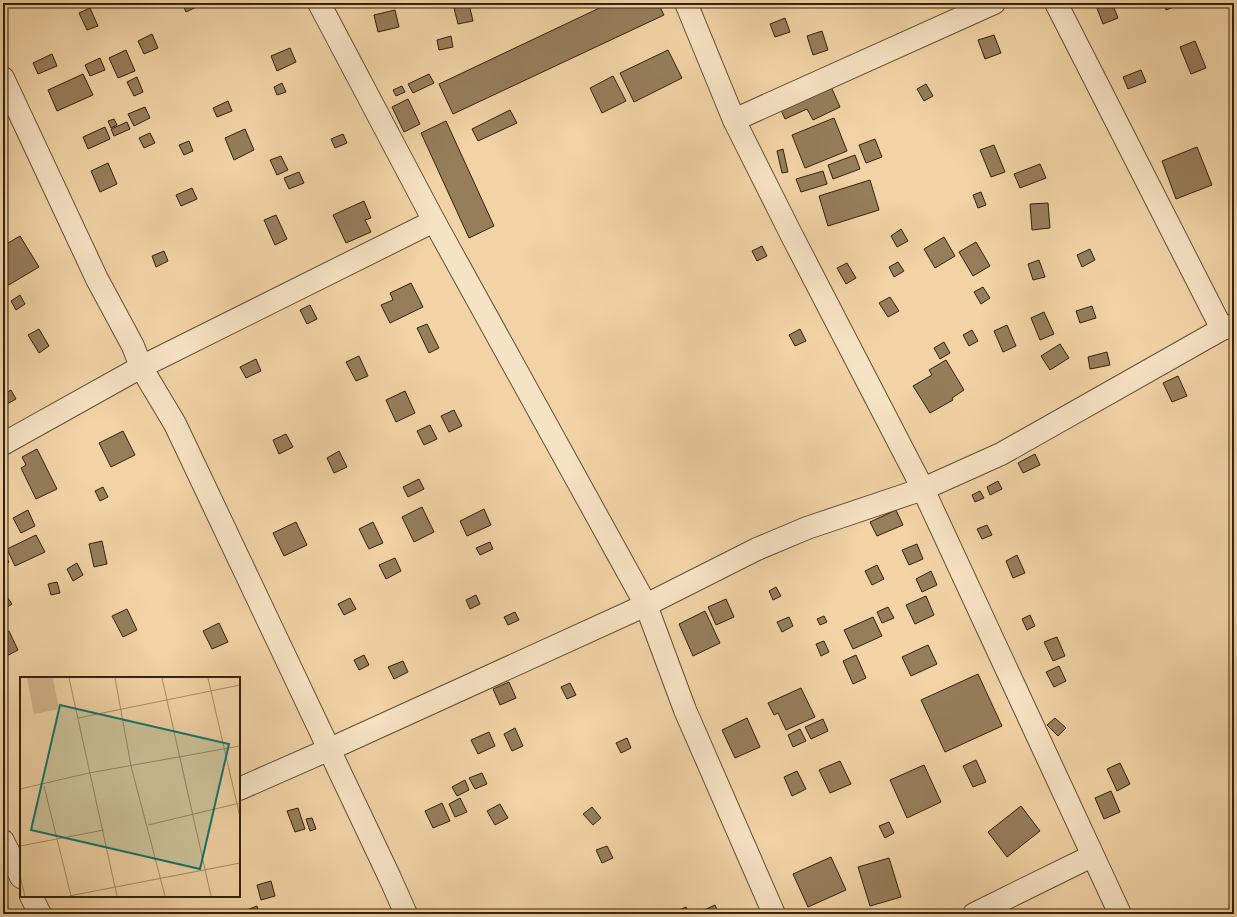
<svg xmlns="http://www.w3.org/2000/svg" width="1237" height="917" font-family="'IM FELL Great Primer',serif">
<rect width="100%" height="100%" fill="#f1d3a5"/>
<filter id="stains"><feTurbulence type="fractalNoise" baseFrequency=".005" numOctaves="4"/><feColorMatrix values="0 0 0 0 .2 0 0 0 0 .09 0 0 0 0 .02 0 0 0 .5 -.17"/></filter>
<radialGradient id="worn" r=".72"><stop offset=".6" stop-color="#630" stop-opacity="0"/><stop offset="1" stop-color="#630" stop-opacity=".3"/></radialGradient>
<g fill="#967e5b" stroke="#33220b">
<polygon points="182,3 200,3 201,5 186,12"/>
<polygon points="610,3 658,3 664,15 453,114 439,84"/>
<polygon points="1095,3 1112,3 1118,18 1103,24"/>
<polygon points="1164,3 1184,3 1166,10"/>
<polygon points="469,4 473,21 458,24 454,8"/>
<polygon points="90,8 98,26 87,30 79,13"/>
<polygon points="395,10 399,27 378,32 374,15"/>
<polygon points="785,18 790,32 775,37 770,24"/>
<polygon points="822,31 828,50 813,55 807,36"/>
<polygon points="152,34 158,48 144,54 138,41"/>
<polygon points="994,35 1001,53 985,59 978,40"/>
<polygon points="451,36 453,47 439,50 437,40"/>
<polygon points="1195,41 1206,68 1191,74 1180,47"/>
<polygon points="290,48 296,62 277,71 271,56"/>
<polygon points="126,50 135,71 118,78 109,58"/>
<polygon points="668,50 682,78 634,102 620,73"/>
<polygon points="52,54 57,66 38,74 33,63"/>
<polygon points="100,58 105,70 90,76 85,65"/>
<polygon points="1141,70 1146,82 1128,89 1123,77"/>
<polygon points="83,74 93,95 57,111 48,90"/>
<polygon points="429,74 434,83 413,93 408,84"/>
<polygon points="613,76 626,101 602,113 590,88"/>
<polygon points="137,77 143,92 134,96 127,82"/>
<polygon points="829,82 840,107 813,120 807,109 785,119 779,106"/>
<polygon points="282,83 286,92 277,95 274,87"/>
<polygon points="926,84 933,96 924,101 917,89"/>
<polygon points="402,86 405,92 396,96 393,90"/>
<polygon points="408,99 420,124 404,132 392,107"/>
<polygon points="228,101 232,111 217,117 213,108"/>
<polygon points="145,107 150,118 134,126 128,114"/>
<polygon points="510,110 517,123 478,141 472,129"/>
<polygon points="834,118 847,151 805,168 792,135"/>
<polygon points="114,119 117,125 111,128 108,121"/>
<polygon points="446,121 494,226 469,238 421,133"/>
<polygon points="127,122 130,129 114,136 111,129"/>
<polygon points="105,127 110,139 88,149 83,137"/>
<polygon points="245,129 254,150 234,160 225,138"/>
<polygon points="150,133 155,143 144,148 139,138"/>
<polygon points="343,134 347,143 335,148 331,139"/>
<polygon points="875,139 882,157 866,163 859,145"/>
<polygon points="189,141 193,151 184,155 179,145"/>
<polygon points="994,145 1005,172 991,177 980,150"/>
<polygon points="1197,147 1212,185 1176,199 1162,161"/>
<polygon points="783,149 788,172 782,173 777,151"/>
<polygon points="855,155 860,169 833,179 828,165"/>
<polygon points="281,156 288,170 277,175 270,160"/>
<polygon points="108,163 117,184 100,192 91,171"/>
<polygon points="1040,164 1046,178 1020,188 1014,174"/>
<polygon points="823,171 827,184 801,192 796,179"/>
<polygon points="299,172 304,183 289,189 284,178"/>
<polygon points="870,180 879,210 828,226 819,196"/>
<polygon points="192,188 197,199 181,206 176,195"/>
<polygon points="981,192 986,205 978,208 973,195"/>
<polygon points="364,201 371,218 365,220 371,232 346,243 333,215"/>
<polygon points="1048,203 1050,228 1032,230 1030,204"/>
<polygon points="276,215 287,239 275,245 264,220"/>
<polygon points="901,229 908,241 897,247 891,236"/>
<polygon points="20,236 39,267 7,286 3,280 3,246"/>
<polygon points="944,237 955,256 935,268 924,249"/>
<polygon points="976,242 990,266 973,276 959,252"/>
<polygon points="762,246 767,256 757,261 752,251"/>
<polygon points="1090,249 1095,260 1082,267 1077,255"/>
<polygon points="164,251 168,261 156,267 152,256"/>
<polygon points="1039,260 1045,277 1033,280 1028,264"/>
<polygon points="898,262 904,271 894,277 889,267"/>
<polygon points="847,263 856,278 846,284 837,268"/>
<polygon points="411,283 423,307 390,323 381,305 393,300 390,293"/>
<polygon points="983,287 990,298 981,304 974,292"/>
<polygon points="20,295 25,304 16,310 11,301"/>
<polygon points="890,297 899,311 888,317 879,303"/>
<polygon points="310,305 317,319 307,324 300,310"/>
<polygon points="1092,306 1096,318 1080,323 1076,311"/>
<polygon points="1044,312 1054,334 1040,340 1031,318"/>
<polygon points="427,324 439,348 429,353 417,328"/>
<polygon points="1007,325 1016,346 1003,352 994,331"/>
<polygon points="39,329 49,346 39,353 28,335"/>
<polygon points="800,329 806,341 795,346 789,335"/>
<polygon points="972,330 978,341 969,346 963,335"/>
<polygon points="944,342 950,353 940,359 934,348"/>
<polygon points="1060,344 1069,358 1050,370 1041,356"/>
<polygon points="1107,352 1110,365 1090,369 1088,357"/>
<polygon points="359,356 368,376 356,381 346,362"/>
<polygon points="256,359 261,371 246,378 240,367"/>
<polygon points="946,360 964,390 952,398 953,400 930,413 913,386 932,375 929,370"/>
<polygon points="1178,376 1187,396 1172,402 1163,383"/>
<polygon points="11,390 16,399 7,404 3,398 3,395"/>
<polygon points="405,391 415,413 396,422 386,400"/>
<polygon points="454,410 462,426 449,432 441,416"/>
<polygon points="430,425 437,439 424,445 417,431"/>
<polygon points="123,431 135,455 111,467 99,443"/>
<polygon points="286,434 293,447 279,454 273,440"/>
<polygon points="37,449 57,489 36,499 21,468 26,465 22,457"/>
<polygon points="339,451 347,467 334,473 327,458"/>
<polygon points="1035,454 1040,465 1023,473 1018,463"/>
<polygon points="419,479 424,489 408,497 403,487"/>
<polygon points="998,481 1002,489 990,495 987,487"/>
<polygon points="103,487 108,497 100,501 95,491"/>
<polygon points="980,491 984,498 975,502 972,495"/>
<polygon points="422,507 434,532 414,542 402,517"/>
<polygon points="484,509 491,525 467,536 460,521"/>
<polygon points="28,510 35,526 21,533 13,518"/>
<polygon points="896,510 903,525 877,536 870,522"/>
<polygon points="296,522 307,545 284,556 273,533"/>
<polygon points="373,522 383,543 369,549 359,529"/>
<polygon points="987,525 992,535 982,539 977,529"/>
<polygon points="36,535 45,552 15,566 7,549"/>
<polygon points="102,541 107,564 94,567 89,544"/>
<polygon points="490,542 493,549 480,555 476,548"/>
<polygon points="917,544 923,559 909,565 902,550"/>
<polygon points="3,552 9,562 3,565"/>
<polygon points="1017,555 1025,573 1013,578 1006,561"/>
<polygon points="395,558 401,571 386,579 379,565"/>
<polygon points="77,563 83,575 73,581 67,569"/>
<polygon points="877,565 884,579 872,585 865,571"/>
<polygon points="931,571 937,585 922,592 916,579"/>
<polygon points="57,582 60,593 51,595 48,584"/>
<polygon points="776,587 781,596 773,600 769,591"/>
<polygon points="3,591 12,604 3,610"/>
<polygon points="476,595 480,604 470,609 466,600"/>
<polygon points="926,596 934,615 915,624 906,605"/>
<polygon points="350,598 356,609 344,615 338,604"/>
<polygon points="726,599 734,617 716,625 708,607"/>
<polygon points="888,607 894,618 882,623 877,612"/>
<polygon points="127,609 137,630 123,637 112,616"/>
<polygon points="705,611 720,643 693,656 679,624"/>
<polygon points="515,612 519,620 508,625 504,617"/>
<polygon points="1030,615 1035,626 1027,630 1022,619"/>
<polygon points="824,616 827,622 820,625 817,619"/>
<polygon points="789,617 793,626 782,632 777,622"/>
<polygon points="873,617 882,636 853,649 844,630"/>
<polygon points="219,623 228,642 212,649 203,631"/>
<polygon points="9,631 18,650 3,658 3,634"/>
<polygon points="1057,637 1065,656 1053,661 1044,642"/>
<polygon points="824,641 829,652 821,656 816,644"/>
<polygon points="928,645 937,664 911,676 902,657"/>
<polygon points="364,655 369,665 359,670 354,660"/>
<polygon points="856,655 866,678 853,684 843,661"/>
<polygon points="403,661 408,672 394,679 388,667"/>
<polygon points="1059,666 1066,681 1054,687 1046,672"/>
<polygon points="978,674 1002,726 945,752 921,700"/>
<polygon points="509,682 516,698 500,705 493,689"/>
<polygon points="570,683 576,695 567,699 561,687"/>
<polygon points="801,688 815,717 786,730 778,713 774,715 768,703"/>
<polygon points="747,718 760,747 735,758 722,730"/>
<polygon points="1055,718 1066,728 1058,736 1047,725"/>
<polygon points="823,719 828,731 811,739 805,727"/>
<polygon points="515,728 523,746 512,751 504,734"/>
<polygon points="800,729 806,741 793,747 788,735"/>
<polygon points="489,732 495,746 478,754 471,740"/>
<polygon points="627,738 631,748 621,753 616,743"/>
<polygon points="976,760 986,782 973,787 963,766"/>
<polygon points="840,761 851,784 830,793 819,770"/>
<polygon points="1120,763 1130,784 1117,791 1107,769"/>
<polygon points="924,765 941,802 907,818 890,780"/>
<polygon points="797,771 806,789 792,796 784,777"/>
<polygon points="482,773 487,784 475,789 469,778"/>
<polygon points="465,780 469,790 457,796 452,787"/>
<polygon points="1111,791 1120,812 1104,819 1095,798"/>
<polygon points="460,798 467,812 455,817 449,804"/>
<polygon points="442,803 450,821 433,828 425,811"/>
<polygon points="500,804 508,818 495,825 487,811"/>
<polygon points="1021,806 1040,831 1007,857 988,832"/>
<polygon points="592,807 601,818 593,825 583,814"/>
<polygon points="298,808 305,829 295,832 287,811"/>
<polygon points="312,818 316,829 310,831 306,819"/>
<polygon points="889,822 894,833 885,838 879,826"/>
<polygon points="607,846 613,858 602,863 596,850"/>
<polygon points="831,857 846,890 808,907 793,874"/>
<polygon points="889,858 901,897 870,906 858,867"/>
<polygon points="271,881 275,896 261,900 257,885"/>
<polygon points="715,905 719,914 704,914 702,911"/>
<polygon points="257,906 259,914 246,914 244,911"/>
<polygon points="686,907 690,914 678,914 677,911"/>
</g>
<g fill="none" stroke-linecap="round" stroke-linejoin="round">
<g stroke="#624e32" stroke-width="24">
<g id="minor">
<polyline points="319,3 434,221 646,605 685,710 774,914"/>
<polyline points="686,3 734,120 791,234 923,489 1120,914"/>
<polyline points="1056,3 1222,329"/>
<polyline points="3,78 97,279 133,346 141,367 175,424 390,878 406,914"/>
<polyline points="734,120 994,3"/>
<polyline points="3,444 141,367 434,221"/>
<polyline points="239,789 330,749 646,605 757,549 807,528 923,489 1001,454 1222,329 1234,325"/>
<polyline points="3,841 21,877"/>
<polyline points="31,896 40,914"/>
<polyline points="974,914 1092,856"/>
</g>
</g>
<use href="#minor" stroke="#f6e2c4" stroke-width="22"/>
</g>
<g transform="translate(20 677)">
<rect width="220" height="220" fill="#f1d3a5"/>
<path d="M7,1H33L39,32L14,37Z" fill="#d1b58b"/>
<path fill="none" stroke="#a58c67" stroke-width="1" d="M49,1L97,219M95,1L111,89L145,219M142,1L191,219M188,1L220,140M58,41L220,8M24,109L51,219M0,112L69,96L220,69M128,148L220,126M0,169L84,153M0,199L5,219M49,219L220,186"/>
<path fill="#0f766e" fill-opacity="0.15" stroke="#0f766e" stroke-width="2" d="M40,28L209,67L180,192L11,153Z"/>
<rect width="220" height="220" fill="none" stroke="#33220b" stroke-width="2"/>
</g>
<rect width="1237" height="917" fill="none" stroke="#f1d3a5" stroke-width="16"/>
<rect x="4" y="4" width="1229" height="909" fill="none" stroke="#33220b" stroke-width="2"/>
<rect x="8" y="8" width="1221" height="901" fill="none" stroke="#33220b"/>
<rect width="100%" height="100%" filter="url(#stains)"/>
<rect width="100%" height="100%" fill="url(#worn)"/>
</svg>
